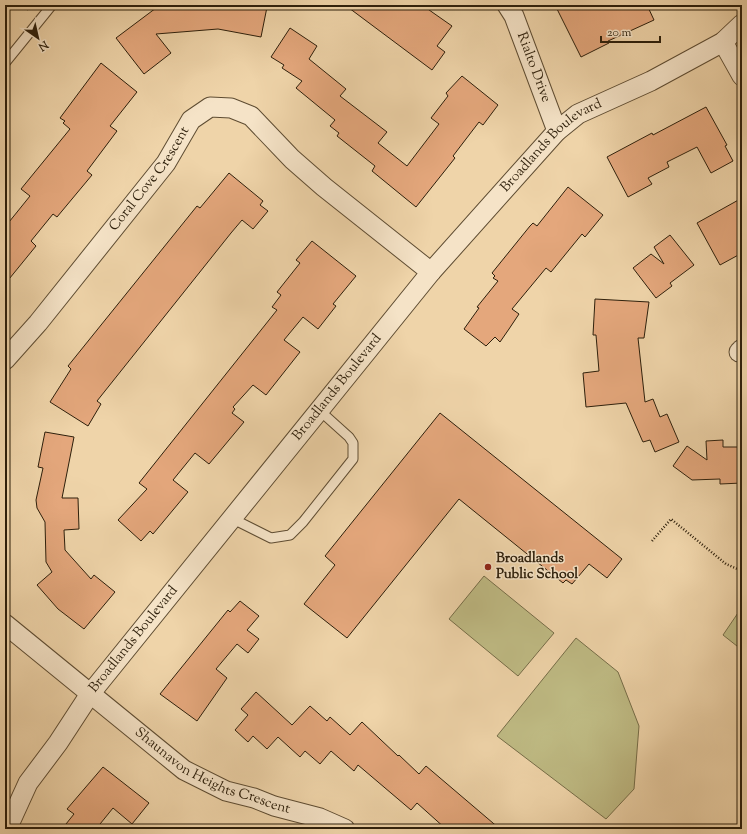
<svg xmlns="http://www.w3.org/2000/svg" width="747" height="834" font-family="'Sorts Mill Goudy',serif">
<rect width="100%" height="100%" fill="#efd4a9"/>
<filter id="stains"><feTurbulence type="fractalNoise" baseFrequency=".005" numOctaves="4"/><feColorMatrix values="0 0 0 0 .2 0 0 0 0 .09 0 0 0 0 .02 0 0 0 .5 -.17"/></filter>
<radialGradient id="worn" r=".72"><stop offset=".6" stop-color="#630" stop-opacity="0"/><stop offset="1" stop-color="#630" stop-opacity=".3"/></radialGradient>
<g fill="#bfbb84" stroke="#766d48">
<polygon points="484,576 554,633 518,676 449,619"/>
<polygon points="742,607 742,650 723,635"/>
<polygon points="576,638 618,672 639,726 634,789 606,819 497,736"/>
</g>
<g fill="#e4a77c" stroke="#2d1f0b">
<polygon points="160,5 259,5 267,7 261,37 218,29 156,34 171,53 144,74 116,38"/>
<polygon points="345,5 422,5 452,26 437,46 445,52 432,70"/>
<polygon points="555,5 647,5 654,20 608,41 609,43 581,57"/>
<polygon points="290,28 317,46 309,59 346,89 340,96 387,132 378,143 407,166 439,124 431,118 448,96 446,93 462,76 498,105 483,125 479,122 453,156 455,158 416,207 372,171 375,166 337,136 339,133 330,126 335,120 296,88 302,81 282,68 284,65 271,57"/>
<polygon points="101,63 137,92 110,126 117,131 87,171 92,175 57,217 53,214 31,241 36,246 5,284 5,227 30,196 21,189 70,129 63,123 65,121 60,118"/>
<polygon points="706,107 727,145 725,146 733,161 711,173 697,147 667,162 669,167 648,178 652,184 628,197 607,157 652,133 653,135"/>
<polygon points="229,173 263,201 260,205 268,211 253,229 242,220 231,233 97,401 101,404 88,426 50,402 71,369 68,366 197,206 200,208"/>
<polygon points="568,187 603,215 585,237 582,234 551,272 546,268 512,309 519,314 509,329 500,342 495,337 486,346 464,329 479,308 477,307 498,281 493,278 495,276 492,273 530,226 533,223 537,226"/>
<polygon points="742,198 742,253 720,265 697,223"/>
<polygon points="670,235 694,265 670,283 672,286 656,298 633,268 651,254 664,264 654,247"/>
<polygon points="312,241 356,276 333,304 336,306 318,329 303,317 284,340 300,352 266,395 253,385 233,407 235,409 232,413 244,422 209,464 195,453 173,480 188,492 153,534 150,531 141,541 118,520 147,489 139,483 277,310 272,307 281,295 277,292 300,263 296,260"/>
<polygon points="595,299 649,302 644,338 638,338 645,402 653,399 660,417 667,414 679,442 655,452 650,440 643,442 642,440 626,403 586,407 583,373 599,371 596,335 593,335"/>
<polygon points="440,413 622,559 607,578 589,564 572,584 566,580 563,583 459,499 347,638 304,604 335,565 325,556"/>
<polygon points="45,432 74,437 62,498 78,498 79,529 64,530 65,550 91,579 94,575 115,592 84,629 58,609 37,585 52,572 46,562 45,522 37,508 36,500 43,468 38,467"/>
<polygon points="723,440 723,447 742,447 742,483 720,484 720,479 692,480 673,466 687,446 707,460 706,441"/>
<polygon points="240,601 259,616 247,630 259,639 248,653 237,644 216,669 227,678 197,721 160,694 228,610 230,612"/>
<polygon points="256,692 292,725 310,706 327,721 330,717 350,735 362,722 398,756 399,755 419,774 426,766 500,829 446,829 417,803 411,810 358,765 354,771 331,751 320,764 305,751 300,757 278,737 267,749 253,736 248,742 235,730 248,715 241,709"/>
<polygon points="103,767 149,803 132,824 113,808 96,829 62,829 74,814 67,809"/>
</g>
<g fill="none" stroke-linecap="round" stroke-linejoin="round">
<g stroke="#5e4c32" stroke-width="11">
<g id="service">
<polyline points="5,63 52,5"/>
<polyline points="231,518 271,538 290,535 303,522 353,459 353,443 349,437 319,410"/>
</g>
</g>
<g stroke="#5e4c32" stroke-width="21">
<g id="minor">
<path id="s1" d="M507,5L514,16L557,131"/>
<polyline points="723,42 742,76"/>
<polyline points="739,352 742,349"/>
<path id="s2" d="M5,360L38,323L166,163L191,120L210,107L231,108L251,116L292,159L324,187L431,272"/>
<path id="s3" d="M5,624L184,770L226,791L254,798L274,806L320,818L345,829"/>
<path id="s4" d="M7,829L28,783L58,743L90,694L431,272L557,131L578,114L651,81L723,42L742,24"/>
</g>
</g>
<g stroke="#2d1f0b" stroke-width="2.5" stroke-dasharray="1 2" stroke-linecap="butt">
<polyline points="23,5 29,10"/>
<polyline points="652,541 671,519 726,564 742,571"/>
</g>
<use href="#service" stroke="#f5e3c7" stroke-width="9"/>
<use href="#minor" stroke="#f5e3c7" stroke-width="19"/>
</g>
<circle fill="#8f2418" stroke="#f5e3c7" stroke-width="1.5" cx="488" cy="567" r="4"/>
<g text-anchor="middle" dominant-baseline="central" stroke-width="3" stroke-linejoin="round" paint-order="stroke">
<g font-size="14" fill="#2d1f0b" stroke="#f5e3c7">
<text stroke="none"><textPath href="#s1" startOffset="68">Rialto Drive</textPath></text>
<text stroke="none"><textPath href="#s4" startOffset="877">Broadlands Boulevard</textPath></text>
<text stroke="none"><textPath href="#s2" startOffset="232">Coral Cove Crescent</textPath></text>
<text stroke="none"><textPath href="#s4" startOffset="553">Broadlands Boulevard</textPath></text>
<text stroke="none"><textPath href="#s4" startOffset="229">Broadlands Boulevard</textPath></text>
<text stroke="none"><textPath href="#s3" startOffset="257">Shaunavon Heights Crescent</textPath></text>
</g>
<g font-size="14" font-weight="bold" fill="#2d1f0b" stroke="#f5e3c7" text-anchor="start">
<text x="496" y="559">Broadlands<tspan x="496" dy="16">Public School</tspan></text>
</g>
</g>
<rect width="747" height="834" fill="none" stroke="#efd4a9" stroke-width="20"/>
<rect x="6" y="6" width="735" height="822" fill="none" stroke="#2d1f0b" stroke-width="2"/>
<rect x="10" y="10" width="727" height="814" fill="none" stroke="#2d1f0b"/>
<g transform="translate(38 38) rotate(146)" stroke="#f5e3c7" stroke-width="3" paint-order="stroke">
<path d="M0-3L7 15L0 10L-7 15Z" fill="#2d1f0b"/>
<text y="-6" font-size="11" font-weight="bold" text-anchor="middle" fill="#2d1f0b">N</text>
</g>
<path d="M601 36v6h59v-6" fill="none" stroke="#2d1f0b" stroke-width="2"/>
<text x="607" y="36" font-size="12" fill="#2d1f0b" stroke="#f5e3c7" stroke-width="3" paint-order="stroke">20 m</text>
<rect width="100%" height="100%" filter="url(#stains)"/>
<rect width="100%" height="100%" fill="url(#worn)"/>
</svg>
